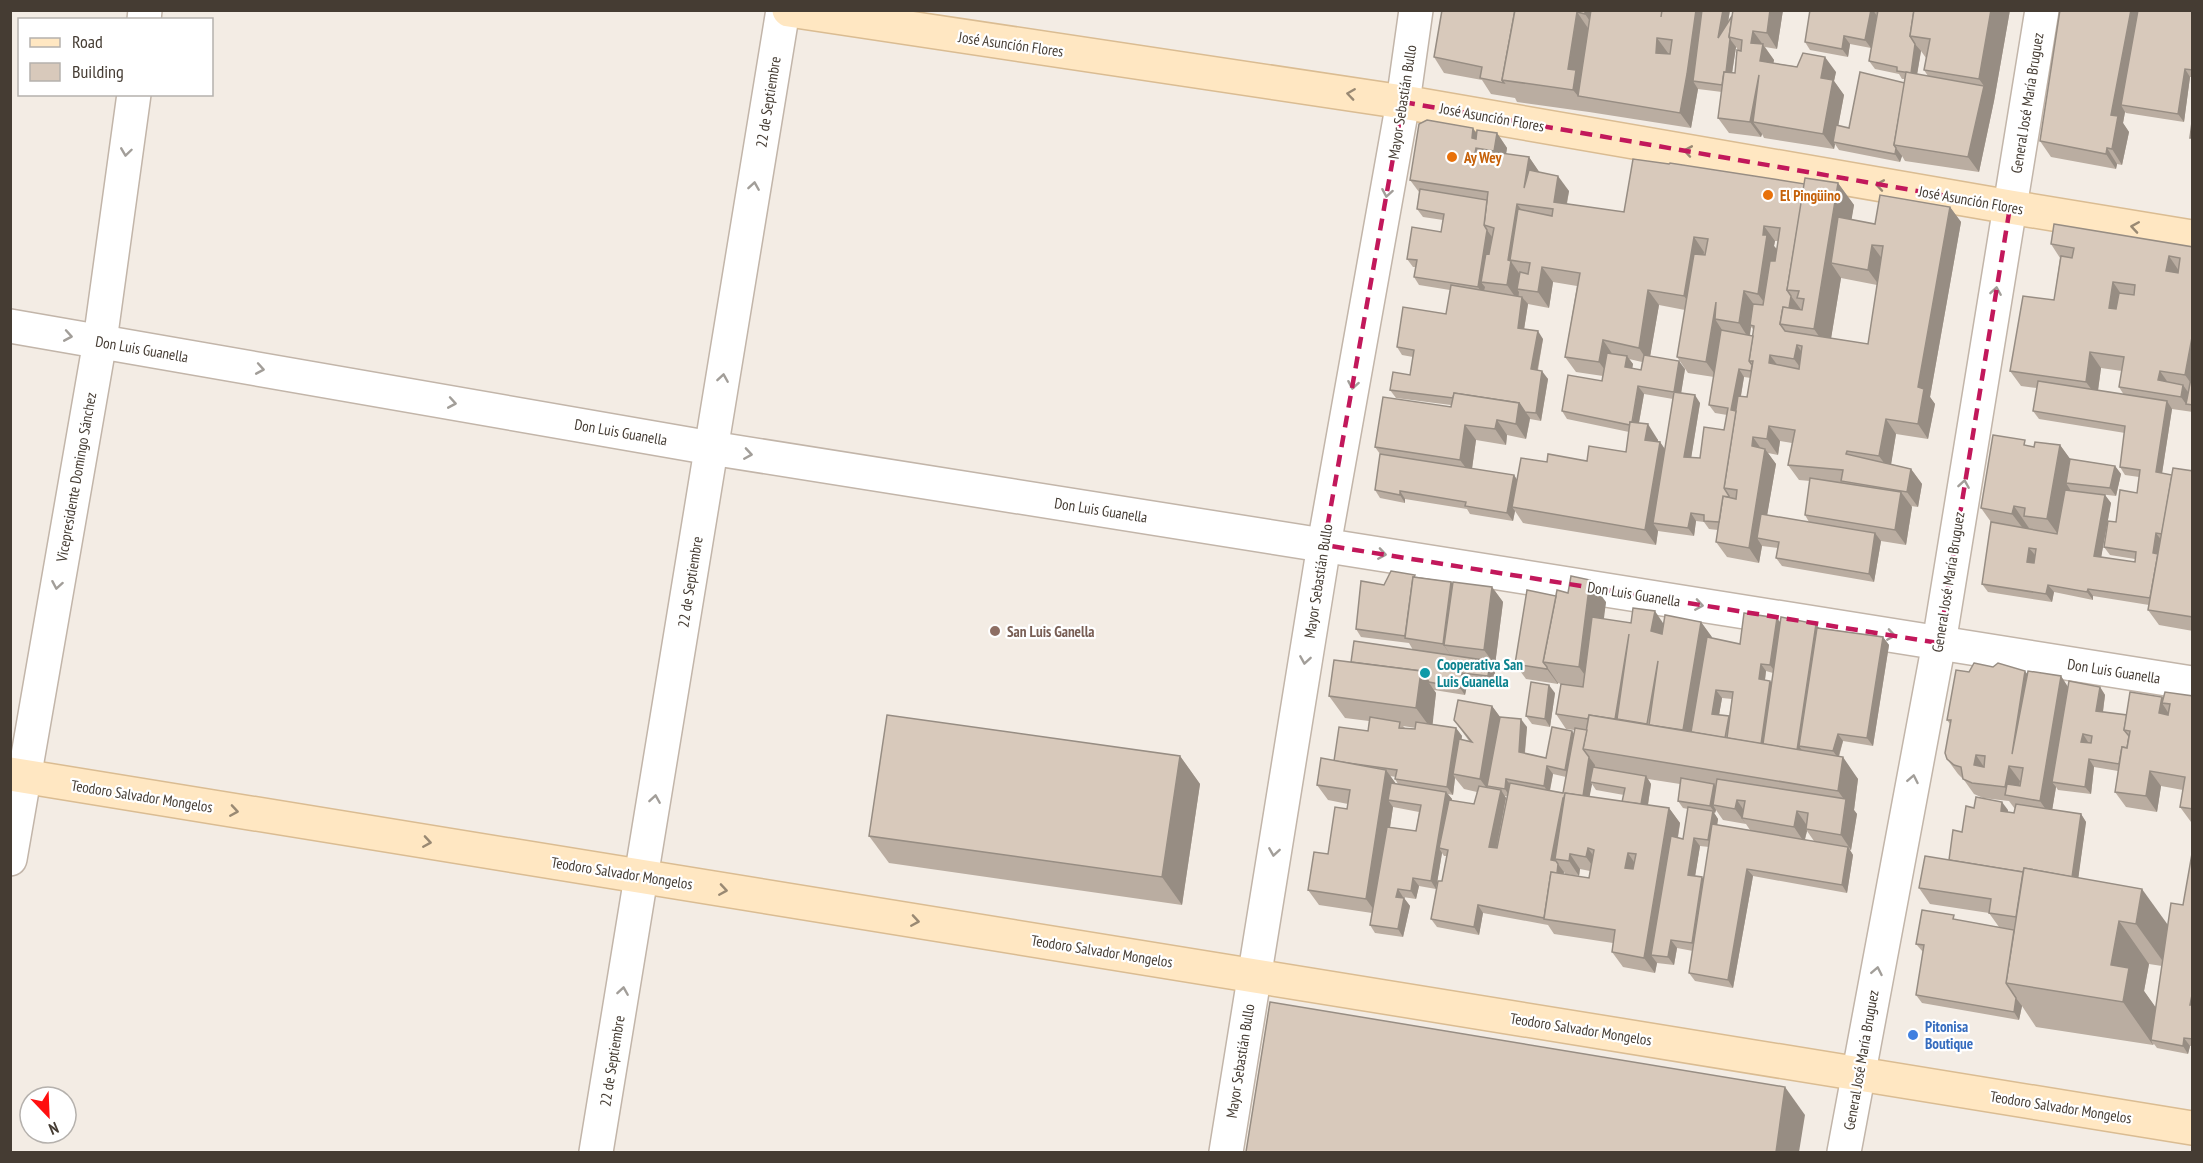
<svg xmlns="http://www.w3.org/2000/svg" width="2203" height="1163" font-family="'PT Sans Narrow',sans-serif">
<rect width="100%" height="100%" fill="#f3ece4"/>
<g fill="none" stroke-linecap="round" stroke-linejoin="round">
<g stroke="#c2b5a9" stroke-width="36">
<g id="street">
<polyline points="144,20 145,10"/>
<polyline points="10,326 711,448 2192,683"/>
<polyline points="10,859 100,341 134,94"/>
<polyline points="596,1152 783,10"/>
<polyline points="1226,1152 1324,545 1403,102 1416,10"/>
<polyline points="1844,1152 1939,643 2042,10"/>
</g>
</g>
<g stroke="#dabc92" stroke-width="36">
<g id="secondary">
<polyline points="789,10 1403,102 2010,207 2192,237"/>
<polyline points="10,774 2192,1128"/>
</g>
</g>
<use href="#street" stroke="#fff" stroke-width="33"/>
<use href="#secondary" stroke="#ffe7c2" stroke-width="33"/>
</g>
<g fill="#baada1" fill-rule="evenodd">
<path d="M1442,10H1730L1728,23L1732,16L1733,10H1783L1777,49L1765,47L1774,60L1773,63L1836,72L1834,81L1844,95L1838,126L1849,128L1905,83V79H1902L1899,74L1875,69L1869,61L1874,31L1871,48L1850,44L1848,57L1810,50L1805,42L1810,10H2010L1994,101L1979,172L1905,161L1902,156L1900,162L1839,150L1835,144L1834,149L1764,138L1762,134L1761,137L1729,133L1718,118L1722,92L1698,89L1691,128L1589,112L1517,102L1515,98L1491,94L1482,80L1444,73L1434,57ZM1736,47L1738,50L1735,73H1732ZM1921,51L1926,58L1924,70L1928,76L1917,74Z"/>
<polygon points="2193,10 2193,77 2190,77 2184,122 2126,113 2125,112 2123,123 2129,132 2122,165 2117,164 2116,169 2051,157 2040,141"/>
<path d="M1477,133H1497L1507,148L1506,154L1529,157L1539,172L1569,191L1567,204L1624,212L1805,184L1838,183L1854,205L1851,220L1875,224L1950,207L1961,222L1930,397L1935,404L1928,439L1896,434L1891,464L1911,469L1922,484L1918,507L1911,506L1912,507L1906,545L1881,541L1874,582L1782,566L1776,558L1778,548L1762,546L1759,563L1727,557L1716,542L1718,530L1709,529L1704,522L1696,521L1694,536L1658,531L1656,545L1523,523L1515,511L1513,521L1470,514L1467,509L1405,499V503L1380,498L1375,490L1380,454L1375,447L1451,407V405L1396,398L1390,390L1410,375L1413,357L1402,355L1397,347L1446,314L1450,290L1419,285L1414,277L1416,267H1413L1407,259L1441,232L1443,220L1423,217L1417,209L1419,192L1410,180ZM1775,241H1778L1777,249L1774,246ZM1841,278L1877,285L1868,344L1831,338ZM1553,282L1577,286L1565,357L1576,372L1603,376L1602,381L1562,411L1567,419L1629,432L1626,452L1587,461L1547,462L1517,480L1514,475L1472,469L1476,440L1506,445L1507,435L1526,439L1530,419L1541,421L1548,379L1538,370L1543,339L1524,329L1528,304L1549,308ZM1659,305L1685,310L1677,357L1688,373L1714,377L1709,405L1715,413L1727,415L1724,430L1700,458H1691L1700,403L1681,393L1685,369L1650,356ZM1751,327L1754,330L1753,336H1750ZM1629,359L1642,362L1641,370L1632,369L1633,364ZM1744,377L1751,378L1747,397L1741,396ZM1644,394L1673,399L1665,449L1660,442H1658V440L1639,423ZM1780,441L1792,443L1788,465L1799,480L1810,481L1805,515L1809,522L1767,515L1776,464L1768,453L1778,455Z"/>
<path d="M2051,244L2193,247V412L2172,409L2162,473L2172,475L2193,471V631L2159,625L2148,610L2149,605L2093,596V600L2054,592L2052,602L1988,592L1982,584L1991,522L1981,508L2030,446L2034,447L2060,445L2070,459L2115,466L2121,474L2116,496L2082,492L2105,495L2111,503L2101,557L2135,562V559L2110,555L2104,547L2116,522L2137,493L2139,477L2125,475L2120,467L2125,433L2039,419L2033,411L2037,388L2021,386L2010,371L2054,300L2060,258ZM2101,368L2122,371L2119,387L2124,395L2098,391Z"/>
<path d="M1416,577L1451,582L1453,584L1492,587L1503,602L1495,665H1492L1495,669L1494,684L1468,681L1465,695L1434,690L1436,693L1432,724L1456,728L1462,736L1461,740L1469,741L1454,720L1492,706L1500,717L1527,727L1525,753L1546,758L1574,734V730L1566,729L1556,714L1561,684L1558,683V684L1526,679L1515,664L1556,596L1606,602L1603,619L1631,623L1664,624L1701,622L1712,638L1740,644L1780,622L1883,637L1889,645L1873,746L1843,741L1839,757L1858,779L1854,810L1857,814L1851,850H1850L1853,855L1847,893L1753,876L1733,988L1695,981L1689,973L1693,951L1677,948L1674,965L1657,963L1655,973L1623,967L1612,952L1613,943L1554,934L1548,925L1483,913L1479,935L1437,927L1431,919L1442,881L1447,856H1444L1442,853L1436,889L1419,886L1416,899L1403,897V898H1404L1410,906L1403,937L1375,933L1370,925L1372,913L1319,905L1308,890L1328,854L1347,809L1348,804L1328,800L1317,785L1334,761L1368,731L1369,721L1345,718L1329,696L1351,662L1413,650L1409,643L1361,637L1356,629L1384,585ZM1766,671L1773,673L1772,683L1765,680ZM1722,698L1732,699L1729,717L1719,715ZM1403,726L1416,728L1415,729L1405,728ZM1553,774L1566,777L1563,793L1550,791ZM1390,776L1396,777L1395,779L1398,784L1395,783ZM1455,778L1464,789L1477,792L1474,804L1451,801L1452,799L1448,794L1453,795ZM1648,779L1680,784L1678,801L1683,808L1688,809L1683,839L1678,838L1680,823L1669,808L1648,805L1651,784ZM1592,784L1596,790L1624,795L1622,802L1589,797ZM1505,796H1507L1497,848L1506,798ZM1393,807L1419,812L1416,831L1390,827ZM1716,810L1723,820L1746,824L1750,830L1717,825L1718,819L1714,813H1715ZM1807,831L1814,841L1805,840ZM1700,846L1709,847L1704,879L1695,876ZM1580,869L1590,871L1589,878L1563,874L1564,872L1565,874L1579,876Z"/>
<path d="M1969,672L2061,676L2068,687H2100L2105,695L2103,712L2127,715L2163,699L2193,696V822H2191L2180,807L2183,790L2161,786L2157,812L2126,807L2115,792L2118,771L2094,767L2091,794L2058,790L2056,787L2052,810L2081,814L2086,822L2078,878L2168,925L2183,905L2193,848V1046H2190L2188,1054L2157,1048L2154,1044L2153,1045L2036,1027L2022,1006L2019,1020L1922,1003L1916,995L1923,952L1916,944L1958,920L1999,927L1989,913L1930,904L1919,888L1949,860L1974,808L2008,810V812L2014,813L2015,809L2009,801L1983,798L1974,794L1964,780L1958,774L1947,759L1950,724L1947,720ZM2149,964L2162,966L2156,1008L2144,991Z"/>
<polygon points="1555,693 1550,727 1532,724 1526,716"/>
<polygon points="1180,756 1200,784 1182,905 889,863 869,836"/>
</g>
<g fill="#978d83">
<polygon points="1585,10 1604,10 1600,36 1585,14"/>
<polygon points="1696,10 1709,10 1693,81 1698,89 1691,128 1680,113"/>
<polygon points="1723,10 1730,10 1724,46 1718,38"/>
<polygon points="1770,10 1783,10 1777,49 1767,33"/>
<polygon points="1871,10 1873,10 1877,16 1871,48 1865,40"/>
<polygon points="1991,10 2010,10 1994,101 1979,172 1968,157 1984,86 1979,79"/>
<polygon points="2131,10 2144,10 2121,105 2125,112 2123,123 2129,132 2122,165 2112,149 2111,115"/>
<polygon points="1577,12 1592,34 1578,96 1573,90 1568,69"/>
<polygon points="1753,31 1774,60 1771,76 1760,61 1751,43"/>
<polygon points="1844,36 1850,44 1848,57 1842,49"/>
<polygon points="1657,38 1668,53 1666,68 1656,53"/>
<polygon points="1730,39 1736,47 1729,93 1724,86"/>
<polygon points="1915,44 1921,51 1916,81 1911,73"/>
<polygon points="1825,57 1836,72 1834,81 1844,95 1835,143 1833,142 1835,144 1834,149 1823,134 1821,78"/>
<polygon points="2185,69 2190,77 2184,122 2178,114"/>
<polygon points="1759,75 1753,122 1762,134 1761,137 1750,122"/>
<polygon points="1473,128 1483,143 1472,138"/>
<polygon points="1497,133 1507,148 1504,166 1494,151"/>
<polygon points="1476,148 1486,164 1474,158"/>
<polygon points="1896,148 1902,156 1900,162 1895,154"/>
<polygon points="2107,148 2117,164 2116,169 2106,154"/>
<polygon points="1529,157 1540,173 1524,188"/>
<polygon points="1558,176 1569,191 1564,217 1554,202"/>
<polygon points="1838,183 1854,205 1844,265 1831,263 1841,278 1829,351 1814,329"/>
<polygon points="1517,204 1528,219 1510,260 1521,276 1517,289 1519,292 1518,301 1507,285 1508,260"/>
<polygon points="1950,207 1961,222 1930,397 1935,404 1928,439 1918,424 1918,387"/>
<polygon points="1764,226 1775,241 1774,246 1778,251 1769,309 1758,294"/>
<polygon points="1487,230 1492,237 1485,282 1481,282 1485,287 1483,295 1478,287"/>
<polygon points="1694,237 1704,252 1695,311 1684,296"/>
<polygon points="1872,245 1883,260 1879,285 1868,270"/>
<polygon points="2169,256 2179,271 2176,286 2166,271"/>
<polygon points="1542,267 1553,282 1549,308 1538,292"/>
<polygon points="2113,282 2123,297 2119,323 2109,308"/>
<polygon points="1648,290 1659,305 1649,363 1639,348"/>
<polygon points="1744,291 1755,306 1750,325 1751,327 1749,339 1739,323"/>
<polygon points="1791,296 1802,311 1786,325"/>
<polygon points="1522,297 1528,304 1523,336 1518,328"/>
<polygon points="1716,302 1715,319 1724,333 1717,377 1706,362"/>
<polygon points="1538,331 1543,339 1536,377 1531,369"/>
<polygon points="2193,332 2193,386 2185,375"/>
<polygon points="1603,340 1613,355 1610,377 1599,362"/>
<polygon points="1797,345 1807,360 1805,374 1794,359"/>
<polygon points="2090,352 2101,368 2097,397 2086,382"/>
<polygon points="1770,355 1781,370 1769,363"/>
<polygon points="1627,356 1633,364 1631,375 1625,367"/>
<polygon points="1679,361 1685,369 1680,400 1674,392"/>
<polygon points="1739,369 1744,377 1737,418 1731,410"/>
<polygon points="1542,371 1548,379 1541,421 1536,413"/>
<polygon points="2160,371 2171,387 2158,380"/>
<polygon points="2183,385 2193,399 2186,404 2181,397"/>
<polygon points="1638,386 1644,394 1637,433 1632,426"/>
<polygon points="1695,395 1700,403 1690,465 1684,457"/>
<polygon points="2167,401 2172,409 2161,480 2156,472"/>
<polygon points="1519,403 1530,418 1526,439 1516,424"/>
<polygon points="1886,419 1896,434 1890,471 1879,456"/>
<polygon points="1497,420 1507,435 1506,445 1495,429"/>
<polygon points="1648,424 1658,440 1656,455 1645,440"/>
<polygon points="1465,425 1476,440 1471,475 1460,460"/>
<polygon points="1769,426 1780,441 1778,455 1767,439"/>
<polygon points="1753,437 1764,453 1752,446"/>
<polygon points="1660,442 1670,457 1653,523 1658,531 1656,545 1645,530"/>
<polygon points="2060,445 2076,467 2066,483 2071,491 2063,541 2047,519"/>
<polygon points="1765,449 1776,464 1763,539 1757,538 1762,546 1759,563 1749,548"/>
<polygon points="2115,466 2121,474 2116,496 2110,488"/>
<polygon points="1911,469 1922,484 1918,507 1907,492"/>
<polygon points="1514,475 1519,483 1512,507 1515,511 1513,521 1507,513"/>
<polygon points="1400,491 1405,499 1405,503 1400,495"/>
<polygon points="1901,492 1912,507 1906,545 1895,530"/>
<polygon points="2105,495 2111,503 2100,564 2094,556"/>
<polygon points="2014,506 2029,528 2028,535 2012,514"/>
<polygon points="1691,513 1696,521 1694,536 1688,528"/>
<polygon points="1875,533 1881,541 1874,582 1869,574"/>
<polygon points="2156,533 2162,541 2158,561 2153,553"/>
<polygon points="2029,548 2035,555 2033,570 2027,562"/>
<polygon points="1590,580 1606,602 1595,689 1579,667"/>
<polygon points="1451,582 1462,597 1444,645 1453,659 1443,644"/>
<polygon points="2048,585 2054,592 2052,602 2046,594"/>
<polygon points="1492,587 1503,602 1495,665 1484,650"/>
<polygon points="2088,589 2093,596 2093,600 2087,592"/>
<polygon points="1655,611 1665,626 1661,646 1651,631"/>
<polygon points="1777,618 1783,626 1776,673 1770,665"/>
<polygon points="1701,622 1712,637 1694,743 1682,734"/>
<polygon points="1816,624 1822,632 1799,746 1803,752 1795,760"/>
<polygon points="1629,634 1627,726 1614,723"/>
<polygon points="1883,637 1889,645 1873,746 1867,738"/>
<polygon points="1490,661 1495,669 1494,684 1488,676"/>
<polygon points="1761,664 1766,671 1764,687 1759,679"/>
<polygon points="1547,667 1558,683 1558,684 1547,669"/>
<polygon points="1421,671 1436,693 1432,730 1416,708"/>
<polygon points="2025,671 2036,686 2012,754"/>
<polygon points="1462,673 1468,681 1465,695 1460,688"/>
<polygon points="2061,676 2071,692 2052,782 2056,787 2051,817 2040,801"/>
<polygon points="1770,681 1776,688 1766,755 1759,754"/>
<polygon points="1549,685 1555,693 1550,727 1545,719"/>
<polygon points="2100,687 2105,695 2102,718 2096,711"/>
<polygon points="1716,690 1722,698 1718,721 1712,714"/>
<polygon points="2162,697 2166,704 2162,703 2171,717 2159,713"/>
<polygon points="1492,706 1503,721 1487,786 1491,792 1491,794 1480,779"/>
<polygon points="1521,719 1527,727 1524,760 1519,752"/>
<polygon points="1456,728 1462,736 1456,775 1453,774 1455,778 1453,795 1447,787"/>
<polygon points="1572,731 1578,739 1571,778 1565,770"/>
<polygon points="1838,734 1843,741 1838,758 1833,751"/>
<polygon points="2083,734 2088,742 2087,750 2081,742"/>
<polygon points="1976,755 1986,770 1974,765"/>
<polygon points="1180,756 1200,784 1182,905 1162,877"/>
<polygon points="1589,757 1595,765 1592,782 1590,782 1592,784 1587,810 1581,802"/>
<polygon points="1843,757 1858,779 1854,810 1857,814 1851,850 1841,835 1846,802 1838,791"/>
<polygon points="2089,759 2094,767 2091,794 2085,787"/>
<polygon points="1547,766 1553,774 1549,794 1544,786"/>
<polygon points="2009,766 2020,781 2017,797 2012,797 2005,787"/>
<polygon points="1386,770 1397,785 1388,800 1393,807 1377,914 1366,899"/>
<polygon points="2150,771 2161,786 2157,812 2146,796"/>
<polygon points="1646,776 1651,784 1646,817 1640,809"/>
<polygon points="1506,779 1512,787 1510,797 1505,789"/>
<polygon points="1714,784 1719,792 1713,805 1716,810 1715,813 1710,806"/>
<polygon points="1501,790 1506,798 1495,855 1489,847"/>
<polygon points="1446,792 1452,799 1443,849 1439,848 1442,853 1436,889 1431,881"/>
<polygon points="1563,798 1568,806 1555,859 1557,863 1551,860"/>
<polygon points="1737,800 1747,815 1742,818 1746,824 1735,809"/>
<polygon points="2002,802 2008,810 2007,819 2001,811"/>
<polygon points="1669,808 1680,823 1658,956 1651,955 1657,963 1655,973 1644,958"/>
<polygon points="1713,811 1718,819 1714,848 1708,840"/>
<polygon points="1797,811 1808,827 1806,829 1807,831 1804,842 1794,827"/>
<polygon points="2081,814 2086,822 2076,895 2070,887"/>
<polygon points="1694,838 1700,846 1694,883 1688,875"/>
<polygon points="1848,847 1853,855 1847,893 1842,885"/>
<polygon points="1588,848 1599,864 1597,872 1586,857"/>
<polygon points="1628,853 1638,868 1636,883 1625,868"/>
<polygon points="1570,854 1580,869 1579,876 1569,861"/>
<polygon points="1558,864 1564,872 1556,921 1550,920"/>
<polygon points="1747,869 1753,876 1733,988 1728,980"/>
<polygon points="1702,877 1708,885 1698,951 1692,943"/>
<polygon points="1413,878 1419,886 1416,899 1411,891"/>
<polygon points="1398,889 1403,897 1402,904 1396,897"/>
<polygon points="2142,889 2173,932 2167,967 2136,924"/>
<polygon points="1404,898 1410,906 1403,937 1398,929"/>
<polygon points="1478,905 1483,913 1479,935 1474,927"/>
<polygon points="2119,921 2149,964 2144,991 2159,1012 2151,1040 2153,1045 2123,1002 2111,965"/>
<polygon points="1671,940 1677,948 1674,965 1668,957"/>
<polygon points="2193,990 2193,1009 2190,1005"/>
<polygon points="2016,998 2022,1006 2019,1020 2014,1012"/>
<polygon points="2184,1038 2190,1046 2188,1054 2183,1046"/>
<polygon points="1785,1087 1805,1115 1799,1152 1776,1152"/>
</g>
<g fill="#d8c9bb" stroke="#978d83" stroke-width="1.5" fill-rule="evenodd">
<polygon points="1442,10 1515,10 1502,80 1504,83 1480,78 1482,67 1434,57"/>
<polygon points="1515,10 1585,10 1585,14 1577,12 1568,69 1576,70 1573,90 1502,80"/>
<path d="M1591,10H1662L1661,17L1662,10H1696L1687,74L1680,113L1578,96ZM1657,38L1672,40L1670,54L1656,53Z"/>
<polygon points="1702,10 1723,10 1718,38 1732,16 1729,37 1730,39 1726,72 1724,72 1722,85 1693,81"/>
<polygon points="1733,10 1770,10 1767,33 1753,31 1751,43 1763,44 1760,61 1797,67 1803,53 1825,57 1821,78 1833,80 1823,134 1753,122 1759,75 1750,122 1718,118 1724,72 1735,73 1737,50 1741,51 1742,40 1729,37"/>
<polygon points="1810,10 1871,10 1865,40 1844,36 1842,49 1805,42"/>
<polygon points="1878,10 1914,10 1910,36 1915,44 1911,73 1897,71 1897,67 1869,61"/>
<polygon points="1914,10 1991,10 1979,79 1924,70 1930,39 1910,36"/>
<polygon points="2060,10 2131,10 2111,115 2118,116 2112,149 2107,148 2106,154 2040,141"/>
<polygon points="2138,10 2193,10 2193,70 2185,69 2178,114 2121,105"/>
<polygon points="1860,72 1905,83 1894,145 1896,148 1895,154 1833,142 1836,125 1849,128"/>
<polygon points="1906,72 1984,86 1968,157 1894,145"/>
<polygon points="2193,114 2193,138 2190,138"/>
<path d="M1427,120L1473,128L1472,138L1476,139L1477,130L1497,133L1494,151L1476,148L1474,158L1493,161L1494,152L1529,157L1524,188L1529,170L1558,176L1554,202L1624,212L1633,159L1669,164L1670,163L1805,184L1787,290L1791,296L1789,308L1783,307L1780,324L1785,331L1868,344L1883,246L1872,245L1868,270L1831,263L1838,217L1875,224L1880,195L1950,207L1918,387L1924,389L1918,424L1886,419L1879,456L1847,451L1846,454L1911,469L1907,492L1841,481L1843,470L1788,465L1795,430L1769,426L1767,439L1753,437L1752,446L1765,449L1749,548L1716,542L1723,496L1736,499L1737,490L1724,488L1738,396L1747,397L1753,361H1749L1754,326L1750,325L1753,304L1763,305L1770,261H1775L1780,228L1764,226L1763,235H1767L1758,294L1744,291L1739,323L1715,319L1716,302L1706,362L1677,357L1694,254L1705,255L1708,239L1694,237L1684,296L1648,290L1639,348L1603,340L1599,362L1565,357L1580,273L1542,267L1538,292L1517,289L1520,272L1528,274L1530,263L1510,260L1518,209L1552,216L1553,209L1517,204L1508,260L1511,261L1507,285L1481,282L1486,253L1489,254L1494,228L1484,225L1488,192L1410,180L1419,124ZM1797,345L1802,346L1799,369L1769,363L1770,355L1794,359Z"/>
<polygon points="1805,178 1838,183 1814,329 1780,324 1783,307 1802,310 1804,299 1797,298 1799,291 1787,290"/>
<polygon points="1420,189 1487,200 1484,225 1487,230 1478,287 1414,277 1417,260 1407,259 1412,227 1441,232 1444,214 1417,209"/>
<path d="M2054,224L2193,247V332L2185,375L2160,371L2158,380L2183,385L2181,397L2119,387L2124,357L2090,352L2086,382L2010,371L2023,296L2054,300L2061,256L2072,258L2074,248L2051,244ZM2169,256L2180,258L2178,273L2166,271ZM2113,282L2135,285L2134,295L2119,293L2116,309L2109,308Z"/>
<polygon points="1451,285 1522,297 1518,328 1538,331 1531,369 1542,371 1536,413 1525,412 1519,403 1454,393 1453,398 1390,390 1393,372 1410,375 1414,350 1397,347 1403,307 1446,314"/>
<polygon points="1721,330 1753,336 1749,361 1752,365 1751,371 1739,369 1731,410 1736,411 1724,488 1729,496 1729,497 1723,496 1719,522 1704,521 1704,515 1691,513 1688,528 1653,523 1674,392 1638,386 1632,422 1630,422 1630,425 1562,411 1568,375 1602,381 1607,353 1627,356 1625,367 1641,370 1644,355 1679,361 1674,392 1695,395 1684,457 1700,458 1704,427 1724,430 1728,408 1709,405"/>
<polygon points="2193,368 2193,405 2186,404"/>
<path d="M2038,381L2167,401L2156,472L2172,475L2162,534L2156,533L2153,553L2158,554L2150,598L2088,589L2087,592L2048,585L2046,594L1982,584L1991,522L2057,534L2065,490L2105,495L2094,556L2135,562L2136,552L2104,547L2108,521L2116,522L2120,490L2137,493L2140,470L2120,467L2125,426L2033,411ZM2029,548L2036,549L2034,563L2027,562Z"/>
<polygon points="1454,393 1519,403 1516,424 1497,420 1495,429 1465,425 1460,460 1375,447 1383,397 1451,407"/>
<polygon points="1630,422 1648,424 1645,440 1660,442 1645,530 1512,507 1521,458 1547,462 1548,454 1587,461 1589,446 1626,452"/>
<polygon points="1993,435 2025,440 2024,445 2034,447 2035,442 2060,445 2047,519 2024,516 2025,508 2014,506 2012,514 1981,508"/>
<polygon points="1380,454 1514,475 1507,513 1465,506 1466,502 1400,491 1400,495 1375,490"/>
<polygon points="2070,459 2115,466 2110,488 2066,483"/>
<polygon points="2173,468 2193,471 2193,617 2148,610"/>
<polygon points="1810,478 1901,492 1895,530 1805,515"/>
<polygon points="1761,514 1875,533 1869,574 1776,558 1779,542 1757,538"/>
<polygon points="1391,571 1415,575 1414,577 1413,577 1405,636 1356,629 1361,581 1384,585"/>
<polygon points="1571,576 1590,580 1579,667 1543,662 1557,590 1568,593"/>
<polygon points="1413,577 1451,582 1443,644 1405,638"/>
<polygon points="1453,582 1492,587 1484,650 1444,645"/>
<polygon points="1527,590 1556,596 1543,662 1547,667 1547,669 1515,664"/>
<polygon points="1633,608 1655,611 1651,631 1662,634 1665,615 1701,622 1683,730 1649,725 1658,661 1647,724 1617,719 1629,634 1615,719 1589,715 1588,719 1556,714 1561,684 1583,687 1592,617 1631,623"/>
<polygon points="1744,613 1777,618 1770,665 1761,664 1759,679 1770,681 1761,744 1727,738 1733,692 1716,690 1712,714 1729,716 1725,738 1691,732 1707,637 1740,644"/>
<polygon points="1781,617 1816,624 1797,750 1763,744"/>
<polygon points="1817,628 1883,637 1867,738 1838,734 1833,751 1799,746"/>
<polygon points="1354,641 1490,661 1488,676 1462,673 1460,688 1429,682 1421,671 1351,662"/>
<polygon points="1334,660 1421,671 1416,708 1329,696"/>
<path d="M1974,663L1993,667L1998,663L2025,671L2012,754L2028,671L2061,676L2040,801L2005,795L2007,784L2020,786L2023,768L2009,766L2005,787L1972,783L1963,779L1961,767L1954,765L1947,759L1945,753L1951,720H1947L1956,670L1969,672ZM1976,755L1985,756L1984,767L1974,765Z"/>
<path d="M2069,681L2100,687L2096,711L2127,715L2124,730L2129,736L2127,748L2122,747L2119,764L2089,759L2085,787L2052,782ZM2083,734L2092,736L2091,743L2081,742Z"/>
<polygon points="1531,682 1549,685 1545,719 1526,716"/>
<polygon points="2130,692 2162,697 2159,713 2168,715 2170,704 2162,703 2165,692 2193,696 2193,809 2180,807 2185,777 2150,771 2146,796 2115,792 2122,747 2127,748 2130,731 2124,730"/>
<polygon points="1458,700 1492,706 1480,779 1453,774 1459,739 1472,742 1454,720"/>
<polygon points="887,715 1180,756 1162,877 869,836"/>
<polygon points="1589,715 1843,757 1838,791 1583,749"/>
<polygon points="1370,717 1400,722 1399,728 1415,729 1416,722 1456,728 1447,787 1395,779 1397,770 1334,761 1339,727 1368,731"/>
<polygon points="1500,717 1521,719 1519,752 1546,758 1552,727 1572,731 1565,770 1547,766 1544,786 1506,779 1505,789 1487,786"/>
<polygon points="1575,728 1587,730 1583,749 1589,757 1583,796 1565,793 1564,798 1563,798 1551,860 1556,861 1558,864 1557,873 1551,872 1544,918 1478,905 1474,927 1431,919 1438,881 1442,881 1448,850 1439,848 1449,800 1474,804 1479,786 1501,790 1489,847 1497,848 1510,783 1563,793"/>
<polygon points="1321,758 1386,770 1366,899 1308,890 1314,852 1328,854 1335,807 1347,809 1350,790 1317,785"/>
<polygon points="1593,767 1646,776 1641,804 1622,802 1625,788 1590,782"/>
<polygon points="1681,778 1714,784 1710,806 1678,801"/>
<polygon points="1717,779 1846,799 1841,835 1806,829 1808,813 1797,811 1794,827 1742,818 1745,801 1737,800 1735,809 1713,805"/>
<polygon points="1391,783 1446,792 1431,881 1413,878 1411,891 1398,889 1396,897 1404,898 1398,929 1370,925 1387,827 1416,831 1421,805 1388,800"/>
<path d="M1565,793L1669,808L1644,958L1612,952L1615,930L1544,919L1551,872L1589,878L1594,850L1588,848L1586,857L1570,854L1569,861L1555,859ZM1628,853L1636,854L1633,869L1625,868Z"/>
<polygon points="1976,797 2002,802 2001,811 2014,813 2016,804 2081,814 2072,877 2024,868 2023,872 1949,860 1953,830 1962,832 1966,806 1974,808"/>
<polygon points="1688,807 1713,811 1708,840 1694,838 1688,875 1702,877 1692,943 1671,940 1668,957 1651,955 1671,836 1683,839"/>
<polygon points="1712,824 1848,847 1842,885 1747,869 1728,980 1689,973"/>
<polygon points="2193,848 2193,990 2190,1005 2193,1005 2193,1039 2184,1038 2183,1046 2151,1040 2171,903 2183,905"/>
<polygon points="1925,856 2023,872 2016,917 1989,913 1991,899 1919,888"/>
<polygon points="2024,868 2142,889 2136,924 2119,921 2111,965 2129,968 2123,1002 2006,983"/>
<polygon points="1922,910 1954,915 1953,919 2014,930 2006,983 2016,998 2014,1012 1916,995 1924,945 1916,944"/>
<polygon points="1270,1002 1785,1087 1776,1152 1246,1152"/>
</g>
<defs><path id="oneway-chevron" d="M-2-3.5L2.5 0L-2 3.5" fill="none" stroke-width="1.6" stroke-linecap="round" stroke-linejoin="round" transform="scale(1.5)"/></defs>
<g stroke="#998973">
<use href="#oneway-chevron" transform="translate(1351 94) rotate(-172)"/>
<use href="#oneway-chevron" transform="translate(1688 151) rotate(-170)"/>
<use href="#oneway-chevron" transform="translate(1880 185) rotate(-170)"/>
<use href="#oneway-chevron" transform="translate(2135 227) rotate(-171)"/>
<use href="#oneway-chevron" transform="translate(234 811) rotate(9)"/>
<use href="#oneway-chevron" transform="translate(427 842) rotate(9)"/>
<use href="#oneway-chevron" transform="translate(723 890) rotate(9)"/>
<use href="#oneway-chevron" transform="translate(915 921) rotate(9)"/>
</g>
<g stroke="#a29e99">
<use href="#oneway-chevron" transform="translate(126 152) rotate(98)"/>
<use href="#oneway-chevron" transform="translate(754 186) rotate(-81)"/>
<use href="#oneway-chevron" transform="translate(1387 193) rotate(100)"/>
<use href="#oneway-chevron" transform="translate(1996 291) rotate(-81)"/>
<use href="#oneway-chevron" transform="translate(68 336) rotate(10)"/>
<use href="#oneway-chevron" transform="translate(260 369) rotate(10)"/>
<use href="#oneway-chevron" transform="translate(723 378) rotate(-81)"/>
<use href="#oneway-chevron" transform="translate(1353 385) rotate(100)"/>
<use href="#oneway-chevron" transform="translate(452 403) rotate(10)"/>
<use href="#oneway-chevron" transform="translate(748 454) rotate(9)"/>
<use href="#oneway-chevron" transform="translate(1964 484) rotate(-81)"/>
<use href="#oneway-chevron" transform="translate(1382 554) rotate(9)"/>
<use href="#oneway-chevron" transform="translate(57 585) rotate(100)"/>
<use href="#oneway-chevron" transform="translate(1699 605) rotate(9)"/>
<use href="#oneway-chevron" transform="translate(1891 635) rotate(9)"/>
<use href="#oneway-chevron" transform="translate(1305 660) rotate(99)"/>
<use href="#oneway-chevron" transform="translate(1913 779) rotate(-79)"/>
<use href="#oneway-chevron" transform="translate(655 799) rotate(-81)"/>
<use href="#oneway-chevron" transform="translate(1274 852) rotate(99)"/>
<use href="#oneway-chevron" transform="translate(1877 971) rotate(-79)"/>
<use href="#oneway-chevron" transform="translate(623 991) rotate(-81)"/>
</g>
<path fill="none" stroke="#c2185b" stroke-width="4.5" stroke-dasharray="12 8" stroke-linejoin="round" d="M1403,102L2010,207L1939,643L1324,545Z"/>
<g fill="#e8710a" stroke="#fff" stroke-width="2">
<circle cx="1452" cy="157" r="6"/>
<circle cx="1768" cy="195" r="6"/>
</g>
<circle fill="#8d6e63" stroke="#fff" stroke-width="2" cx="995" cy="631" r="6"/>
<circle fill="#0f9aa8" stroke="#fff" stroke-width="2" cx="1425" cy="673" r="6"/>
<circle fill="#3f7fe0" stroke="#fff" stroke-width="2" cx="1913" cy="1035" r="6"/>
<g text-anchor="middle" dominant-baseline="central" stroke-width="4.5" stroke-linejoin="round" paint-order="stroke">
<g font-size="15" fill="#453c33" stroke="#fff">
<text transform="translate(1011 44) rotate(8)">José Asunción Flores</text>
<text transform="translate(768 102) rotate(-81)">22 de Septiembre</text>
<text transform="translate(1402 102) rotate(-81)">Mayor Sebastián Bullo</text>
<text transform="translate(2027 103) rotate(-81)">General José María Bruguez</text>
<text transform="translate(1492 117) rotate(10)">José Asunción Flores</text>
<text transform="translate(1971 200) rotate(10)">José Asunción Flores</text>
<text transform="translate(142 349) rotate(10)">Don Luis Guanella</text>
<text transform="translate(621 432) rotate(10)">Don Luis Guanella</text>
<text transform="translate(76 477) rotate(-80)">Vicepresidente Domingo Sánchez</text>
<text transform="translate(1101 510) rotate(9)">Don Luis Guanella</text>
<text transform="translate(1318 581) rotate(-81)">Mayor Sebastián Bullo</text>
<text transform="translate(690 582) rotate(-81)">22 de Septiembre</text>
<text transform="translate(1948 582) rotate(-81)">General José María Bruguez</text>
<text transform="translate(1634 594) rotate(9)">Don Luis Guanella</text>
<text transform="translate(2114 671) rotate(9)">Don Luis Guanella</text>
<text transform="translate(142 796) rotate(9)">Teodoro Salvador Mongelos</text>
<text transform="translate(622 873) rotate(9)">Teodoro Salvador Mongelos</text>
<text transform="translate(1102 951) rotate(9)">Teodoro Salvador Mongelos</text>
<text transform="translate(1581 1029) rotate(9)">Teodoro Salvador Mongelos</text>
<text transform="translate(1861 1060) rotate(-80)">General José María Bruguez</text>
<text transform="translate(612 1061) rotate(-81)">22 de Septiembre</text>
<text transform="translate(1240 1061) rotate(-81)">Mayor Sebastián Bullo</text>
<text transform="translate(2061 1107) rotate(9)">Teodoro Salvador Mongelos</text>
</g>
<g font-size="15" font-weight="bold" fill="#c56008" stroke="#fff" text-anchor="start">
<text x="1464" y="157">Ay Wey</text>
<text x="1780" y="195">El Pingüino</text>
</g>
<g font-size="15" font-weight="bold" fill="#785e54" stroke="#fff" text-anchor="start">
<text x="1007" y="631">San Luis Ganella</text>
</g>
<g font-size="15" font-weight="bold" fill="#0d838f" stroke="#fff" text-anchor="start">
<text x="1437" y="664">Cooperativa San<tspan x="1437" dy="17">Luis Guanella</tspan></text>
</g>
<g font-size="15" font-weight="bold" fill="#366cbe" stroke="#fff" text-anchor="start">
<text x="1925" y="1026">Pitonisa<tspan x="1925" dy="17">Boutique</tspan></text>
</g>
</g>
<rect width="2203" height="1163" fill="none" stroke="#453c33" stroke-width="24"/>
<rect x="18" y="18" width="195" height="78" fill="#ffffff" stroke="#b5b1ad" stroke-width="1.5"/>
<rect x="30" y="38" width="30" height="9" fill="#ffe7c2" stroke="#b5b1ad" stroke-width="1.5"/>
<text x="72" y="48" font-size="18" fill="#453c33">Road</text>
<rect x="30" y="63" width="30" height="18" fill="#d8c9bb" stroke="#b5b1ad" stroke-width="1.5"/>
<text x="72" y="78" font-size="18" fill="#453c33">Building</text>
<g transform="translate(48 1115) rotate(157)"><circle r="28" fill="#ffffff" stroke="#b5b1ad" stroke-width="1.5"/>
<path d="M0-4.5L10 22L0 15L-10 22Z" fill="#ff0f0f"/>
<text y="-9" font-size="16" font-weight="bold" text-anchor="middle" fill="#453c33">N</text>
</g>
</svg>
